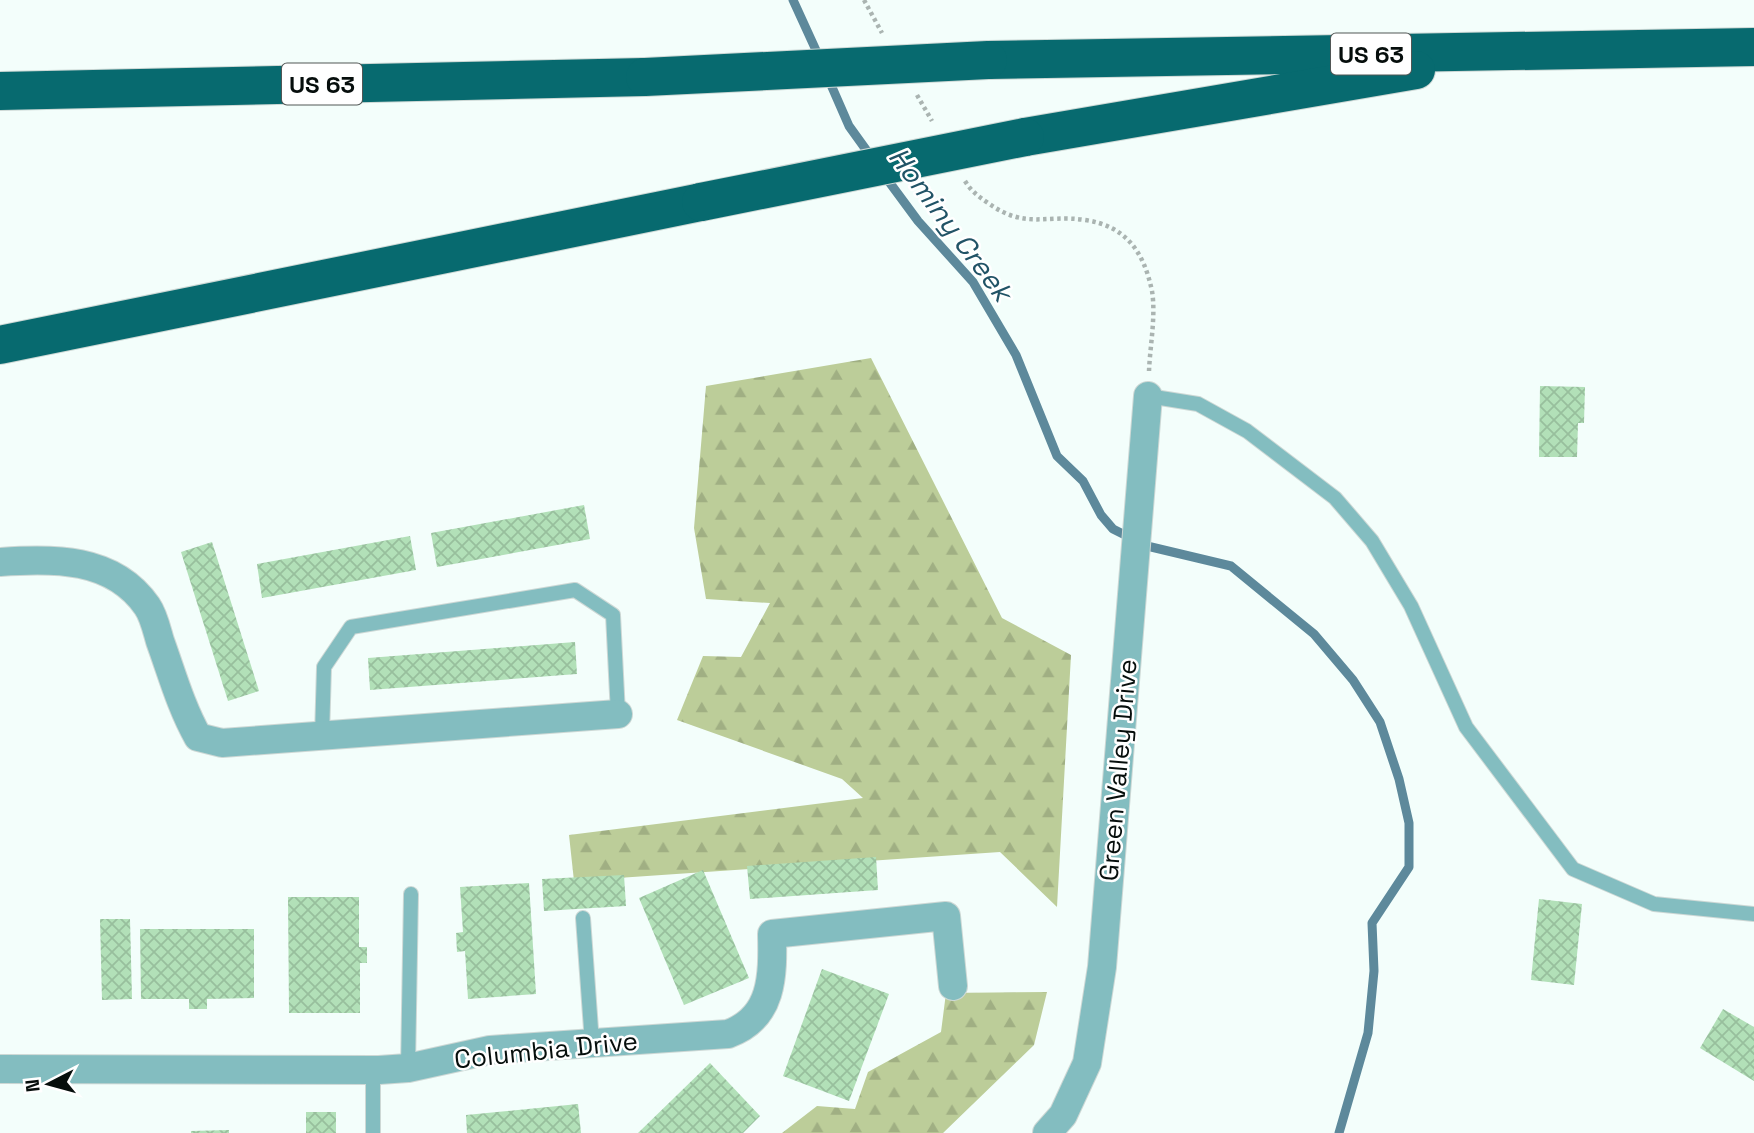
<svg xmlns="http://www.w3.org/2000/svg" width="1754" height="1133" font-family="'Space Grotesk',sans-serif">
<defs>
<pattern id="forest-firs" width="22" height="20" patternUnits="userSpaceOnUse" patternTransform="scale(1.75)"><rect width="22" height="20" fill="#bccd99"/><path d="M5 1l3.5 6h-7zM16 11l3.5 6h-7z" fill="#a0af83"/></pattern>
<pattern id="building-cross-hatch" width="8" height="8" patternUnits="userSpaceOnUse" patternTransform="scale(1.75)"><rect width="8" height="8" fill="#b2e0b8"/><path d="M0 0l8 8M0 8l8-8" fill="none" stroke="#98bf9d"/></pattern>
</defs>
<rect width="100%" height="100%" fill="#f3fefb"/>
<g fill="url(#forest-firs)">
<polygon points="871,358 1002,618 1071,655 1057,907 1000,852 574,881 569,835 863,798 842,779 677,720 703,656 741,657 770,603 706,599 694,528 706,386"/>
<polygon points="1047,992 1034,1045 943,1133 782,1133 817,1106 855,1109 868,1072 941,1032 946,993"/>
</g>
<g fill="none" stroke-linecap="round" stroke-linejoin="round">
<g stroke="#5d899b" stroke-width="9">
<polyline points="793,0 820,59"/>
<polyline points="828,78 849,126 872,158"/>
<polyline points="884,175 918,221 973,282 1016,355 1057,456 1083,481 1101,515 1113,529 1147,546 1231,566 1314,634 1353,680 1380,722 1399,779 1409,823 1409,867 1372,923 1374,971 1368,1033 1339,1133"/>
</g>
</g>
<g fill="url(#building-cross-hatch)">
<polygon points="1540,386 1585,387 1584,423 1578,423 1577,457 1539,457"/>
<polygon points="584,505 590,539 437,567 431,533"/>
<polygon points="410,536 416,570 262,598 257,564"/>
<polygon points="212,542 259,691 228,701 181,552"/>
<polygon points="575,642 577,674 370,690 368,658"/>
<polygon points="876,857 878,890 750,899 747,866"/>
<polygon points="703,870 749,978 684,1005 639,898"/>
<polygon points="624,875 626,906 544,911 542,879"/>
<polygon points="529,883 536,994 468,999 465,951 457,952 456,933 463,932 460,887"/>
<polygon points="288,897 359,897 359,947 367,947 367,963 360,963 360,1013 289,1013"/>
<polygon points="1539,899 1582,904 1574,985 1531,980"/>
<polygon points="100,919 130,919 132,999 102,1000"/>
<polygon points="140,929 254,929 254,998 207,999 207,1009 189,1009 189,999 141,999"/>
<polygon points="822,969 889,994 849,1101 783,1076"/>
<polygon points="1723,1009 1754,1027 1754,1081 1700,1048"/>
<polygon points="710,1063 760,1116 743,1133 638,1133"/>
<polygon points="578,1104 581,1133 467,1133 466,1115"/>
<rect x="306" y="1112" width="30" height="21"/>
<polygon points="229,1130 229,1133 191,1133 191,1131"/>
</g>
<g fill="none" stroke-linecap="round" stroke-linejoin="round">
<g stroke="#cdd8d5" stroke-width="16">
<g id="lane">
<polyline points="1148,396 1198,404 1247,431 1335,498 1372,541 1411,606 1466,727 1573,869 1654,904 1754,914"/>
<polyline points="322,736 324,667 351,627 575,590 613,615 618,714"/>
<polyline points="583,918 592,1043"/>
<polyline points="408,1068 411,894"/>
<polyline points="373,1133 373,1070"/>
</g>
</g>
<g stroke="#cdd8d5" stroke-width="30">
<g id="street">
<path d="M0,562C53,558 113,557 147,606C154,616 157,631 160,641C172,674 181,707 198,737L222,743L618,714"/>
<path d="M0,1069L379,1070L408,1068L490,1050L728,1034C773,1018 773,976 772,934L946,916L953,986"/>
<polyline points="1047,1133 1063,1115 1087,1063 1102,967 1148,396"/>
</g>
</g>
<g stroke="#cdd8d5" stroke-width="40">
<g id="highway">
<polyline points="988,60 1754,47"/>
<polyline points="0,91 645,77"/>
<polyline points="1025,137 1416,70"/>
<polyline points="0,345 701,202"/>
</g>
</g>
<g stroke="#aab4b1" stroke-width="4.5" stroke-dasharray="3.5 3.5" stroke-linecap="butt">
<polyline points="864,0 882,33"/>
<polyline points="917,95 932,121"/>
<path d="M965,181C971,191 978,196 988,203C1026,230 1045,214 1085,220C1127,226 1144,253 1152,291C1156,316 1150,346 1149,371"/>
</g>
<use href="#lane" stroke="#83bdc0" stroke-width="14"/>
<use href="#street" stroke="#83bdc0" stroke-width="28"/>
<use href="#highway" stroke="#076a6f" stroke-width="38"/>
<g stroke="#cdd8d5" stroke-width="40" stroke-linecap="butt">
<g id="highway-bridge">
<polyline points="645,77 988,60"/>
<polyline points="701,202 1025,137"/>
</g>
</g>
<use href="#highway-bridge" stroke="#076a6f" stroke-width="38"/>
</g>
<g text-anchor="middle" dominant-baseline="central" stroke-width="5" stroke-linejoin="round" paint-order="stroke">
<g fill="#fff" stroke="#515655" stroke-width="2">
<rect x="1331" y="33.5" width="80" height="41" rx="5"/>
<rect x="282" y="63.5" width="80" height="41" rx="5"/>
</g>
<g font-size="24" font-weight="bold" fill="#060e0c">
<text x="1371" y="54">US 63</text>
<text x="322" y="84">US 63</text>
</g>
<g font-size="26" fill="#060e0c" stroke="#fff">
<text transform="translate(1118 770) rotate(-85)">Green Valley Drive</text>
<text transform="translate(546 1050) rotate(-6)">Columbia Drive</text>
</g>
<g font-size="28" font-style="italic" fill="#215366" stroke="#fff">
<text transform="translate(951 224) rotate(53)">Hominy Creek</text>
</g>
</g>
<g transform="translate(49 1084) rotate(264)" stroke="#ffffff" stroke-width="5" paint-order="stroke">
<path d="M0-5L12 26L0 18L-12 26Z" fill="#060e0c"/>
<text y="-10" font-size="19" font-weight="bold" text-anchor="middle" fill="#060e0c">N</text>
</g>
</svg>
